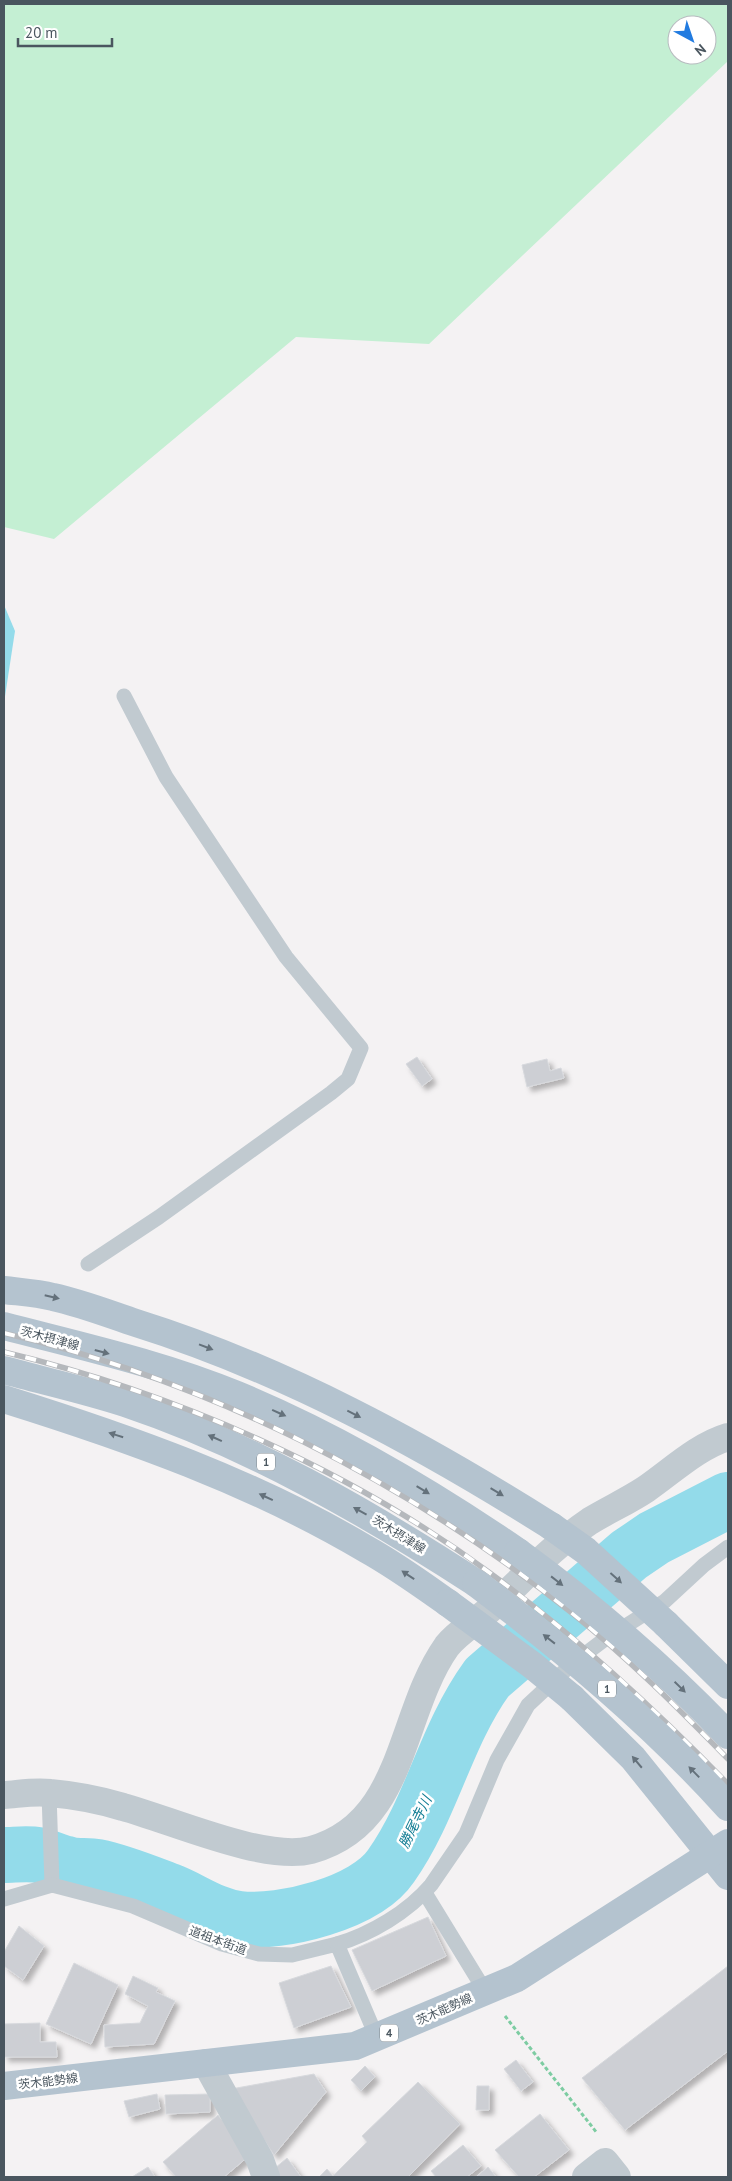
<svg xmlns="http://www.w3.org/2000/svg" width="732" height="2181" font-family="'PT Sans','Noto Sans JP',sans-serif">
<defs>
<filter id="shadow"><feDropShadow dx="4.5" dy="4.5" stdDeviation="2.5" flood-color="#0004"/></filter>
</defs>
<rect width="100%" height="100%" fill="#f4f2f3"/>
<path fill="#c4efd3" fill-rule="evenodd" d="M4,4H728V61L429,344L296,337L54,539L4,527ZM677,25H707V55H677Z"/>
<polygon fill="#93dbea" points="4,605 15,631 4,703"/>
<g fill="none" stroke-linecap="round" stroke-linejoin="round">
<path stroke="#93dbea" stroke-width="56" d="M4,1855C14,1855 27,1853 38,1855C48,1857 57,1862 67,1864C76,1867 87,1865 97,1867C122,1872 148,1883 172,1892C194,1901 214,1916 239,1919C282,1924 366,1903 391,1866C432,1808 445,1736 487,1678L629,1555L654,1538L728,1500"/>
</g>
<g fill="#cdcfd4" stroke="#d7d9dd" filter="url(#shadow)">
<polygon points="417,1057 432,1079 422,1086 406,1064"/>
<polygon points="547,1059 550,1071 561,1068 564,1078 527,1087 522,1065"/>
<polygon points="428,1917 446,1956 372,1991 352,1950"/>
<polygon points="19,1926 44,1946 23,1980 4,1966 4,1952"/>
<polygon points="74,1963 118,1985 91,2044 46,2024"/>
<polygon points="331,1966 351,2007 294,2028 279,1983"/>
<polygon points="728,1966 728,2051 625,2130 582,2078"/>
<polygon points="133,1976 158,1988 156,1992 175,2001 154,2044 105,2047 104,2025 140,2023 148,2006 125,1994"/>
<polygon points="40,2023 40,2042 56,2042 57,2057 4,2057 4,2024"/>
<polygon points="516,2060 533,2082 521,2091 504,2069"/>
<polygon points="365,2066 375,2077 361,2091 351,2080"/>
<polygon points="314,2074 326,2092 274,2155 231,2089"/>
<polygon points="418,2082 460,2124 408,2177 319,2177 327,2169 333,2176 367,2142 362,2136"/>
<polygon points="477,2086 489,2086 489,2110 476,2110"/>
<polygon points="157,2094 160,2109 129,2117 124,2101"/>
<polygon points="210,2094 210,2112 166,2114 165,2095"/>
<polygon points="540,2114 569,2150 534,2177 519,2177 495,2150"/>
<polygon points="218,2115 250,2155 224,2177 176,2177 163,2162"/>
<polygon points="463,2145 481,2166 467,2177 436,2177 431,2171"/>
<polygon points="287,2158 301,2177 272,2177 269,2173"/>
<polygon points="148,2167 155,2177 132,2177"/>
<polygon points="488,2167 496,2177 476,2177"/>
</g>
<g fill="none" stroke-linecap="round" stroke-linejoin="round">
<polyline stroke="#7dcca2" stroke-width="3" stroke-dasharray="4 2.5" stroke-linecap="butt" points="505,2016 597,2133"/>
<g stroke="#c1cad0" stroke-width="15">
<polyline points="88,1264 159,1217 331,1093 348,1079 361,1048 286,957 166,777 124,696"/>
<polyline points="49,1793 52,1885"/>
<polyline points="425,1893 485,1991"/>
<polyline points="4,1899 52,1885 133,1906 222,1944 259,1954 292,1955 337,1944 377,2038"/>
<path d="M337,1944C371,1934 408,1912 431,1885L466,1834L497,1760L528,1705L572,1664L605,1639L665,1601L704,1565L728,1547"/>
</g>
<g stroke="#c1cad0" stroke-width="28">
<path d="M4,1795C19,1794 35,1791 50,1793C73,1795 100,1800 123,1807C171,1820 265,1862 311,1850C406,1824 398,1715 447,1646C458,1632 476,1622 489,1610C522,1580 553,1546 590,1521C608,1510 628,1501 646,1489C672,1471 698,1446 728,1437"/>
<polyline points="206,2063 260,2160 266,2177"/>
<polyline points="586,2177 605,2162 617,2177"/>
</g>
<g stroke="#b4c3cf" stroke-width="28">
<path d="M4,1290C20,1292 37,1293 53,1297C81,1303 109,1314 136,1323C283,1369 421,1444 551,1526"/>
<path d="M4,1326C81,1346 162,1364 237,1395C336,1436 429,1491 518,1552"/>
<path d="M4,1370C44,1381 85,1390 125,1403C250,1445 365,1511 476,1583"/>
<path d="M4,1399C129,1438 253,1482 366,1549C395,1565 421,1584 448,1603"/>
<polyline points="666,1624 728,1685"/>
<polyline points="572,1698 633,1758 728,1876"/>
<polyline points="4,2086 355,2046 517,1978 728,1843"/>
</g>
<g stroke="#b5b8bc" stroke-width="5.5">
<g id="rail">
<path d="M4,1333C211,1382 406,1481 572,1613C628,1658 678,1708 728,1759"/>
<path d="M4,1352C172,1392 351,1470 490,1573C576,1636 654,1708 728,1784"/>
</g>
</g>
<use href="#rail" stroke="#fff" stroke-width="4" stroke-dasharray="11" stroke-linecap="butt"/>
<g stroke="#b4c3cf" stroke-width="28">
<polyline points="551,1526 586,1551 666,1624"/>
<path d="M518,1552C593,1607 664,1668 728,1735"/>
<path d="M476,1583C566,1651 652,1723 728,1807"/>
<polyline points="448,1603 532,1665 572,1698"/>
</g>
</g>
<defs><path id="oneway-solid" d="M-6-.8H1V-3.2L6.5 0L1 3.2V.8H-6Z" transform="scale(1.25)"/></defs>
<g fill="#64717b">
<use href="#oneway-solid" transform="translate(52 1297) rotate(13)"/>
<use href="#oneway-solid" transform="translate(206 1347) rotate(21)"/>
<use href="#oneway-solid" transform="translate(102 1352) rotate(15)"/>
<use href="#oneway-solid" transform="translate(279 1413) rotate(24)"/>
<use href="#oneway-solid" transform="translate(354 1414) rotate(27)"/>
<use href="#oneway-solid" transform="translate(116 1435) rotate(-163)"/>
<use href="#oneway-solid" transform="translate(215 1438) rotate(-156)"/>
<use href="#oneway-solid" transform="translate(423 1490) rotate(31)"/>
<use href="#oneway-solid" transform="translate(497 1492) rotate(31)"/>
<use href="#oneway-solid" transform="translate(266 1497) rotate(-155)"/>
<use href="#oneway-solid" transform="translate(360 1511) rotate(-151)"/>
<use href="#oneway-solid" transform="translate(408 1575) rotate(-146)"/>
<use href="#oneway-solid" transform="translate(616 1578) rotate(42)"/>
<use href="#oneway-solid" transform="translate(557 1581) rotate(38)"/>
<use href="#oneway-solid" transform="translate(549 1639) rotate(-142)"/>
<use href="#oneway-solid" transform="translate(680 1687) rotate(44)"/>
<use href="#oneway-solid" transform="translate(637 1762) rotate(-130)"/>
<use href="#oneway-solid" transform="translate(694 1772) rotate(-134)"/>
</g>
<g text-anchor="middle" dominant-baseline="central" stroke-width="5" stroke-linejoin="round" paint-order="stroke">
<g fill="#fff" stroke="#80898f" stroke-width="1">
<rect x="257" y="1453.5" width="18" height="17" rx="4"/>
<rect x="598" y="1680.5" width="18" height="17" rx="4"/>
<rect x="380" y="2024.5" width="18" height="17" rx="4"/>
</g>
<g font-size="11" font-weight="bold" fill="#4a565f">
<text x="266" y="1462">1</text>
<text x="607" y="1689">1</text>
<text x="389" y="2033">4</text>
</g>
<g font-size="12" fill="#4a565f" stroke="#fff">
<text transform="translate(50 1338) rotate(15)">茨木摂津線</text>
<text transform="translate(399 1534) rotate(32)">茨木摂津線</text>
<text transform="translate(218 1940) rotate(20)">道祖本街道</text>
<text transform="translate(444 2009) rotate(-24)">茨木能勢線</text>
<text transform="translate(48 2081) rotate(-7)">茨木能勢線</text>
</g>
<g font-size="14" font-style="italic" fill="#127d94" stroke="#fff">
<text transform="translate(415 1822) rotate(-64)">勝尾寺川</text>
</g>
</g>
<rect width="732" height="2181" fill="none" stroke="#4a565f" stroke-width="10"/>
<g transform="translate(692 40) rotate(140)"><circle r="24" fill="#ffffff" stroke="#b7bbbf"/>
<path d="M0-4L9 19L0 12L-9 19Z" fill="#217be0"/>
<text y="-8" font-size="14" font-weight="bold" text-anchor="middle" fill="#4a565f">N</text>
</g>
<path d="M18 38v8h94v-8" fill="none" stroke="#4a565f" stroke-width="2.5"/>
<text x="25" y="38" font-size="15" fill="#4a565f" stroke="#ffffff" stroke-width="4" paint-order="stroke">20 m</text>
</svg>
